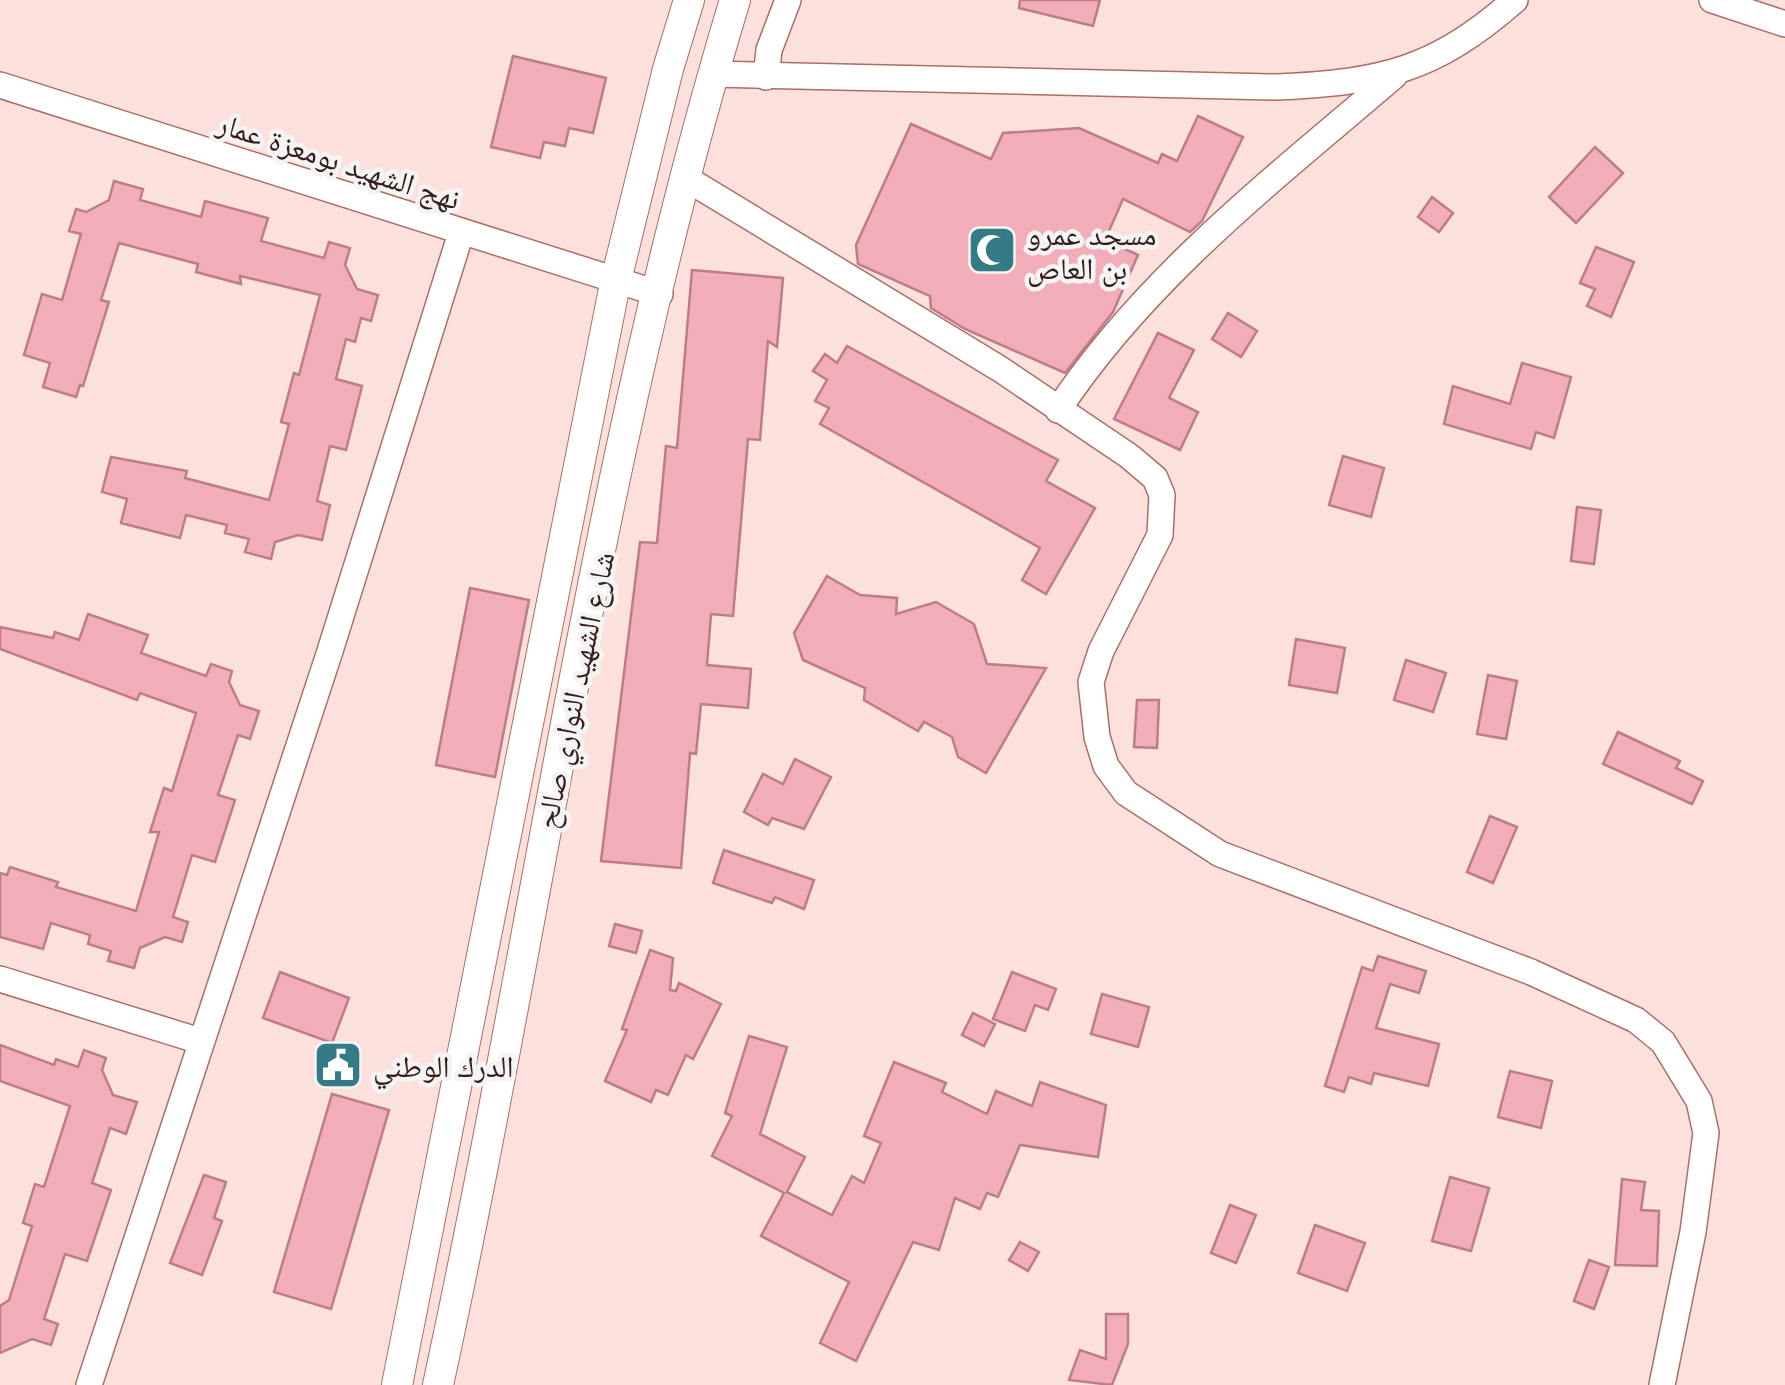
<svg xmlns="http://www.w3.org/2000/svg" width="1785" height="1385" font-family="'PT Sans','Noto Naskh Arabic',sans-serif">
<rect width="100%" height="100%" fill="#fce0db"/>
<g fill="#f1aeb8" stroke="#bd7d88" stroke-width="2.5">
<polygon points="1020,0 1100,0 1093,26 1019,8"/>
<polygon points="513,56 606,78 593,133 569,128 565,146 544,142 540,158 491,147"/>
<polygon points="1198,116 1243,137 1202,221 1190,232 1123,199 1105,240 1138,255 1113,312 1065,373 965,329 931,308 930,296 858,264 856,245 911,124 991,159 1003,133 1079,128 1158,163 1162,154 1177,161"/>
<polygon points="1595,147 1623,173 1576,223 1549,197"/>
<polygon points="114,181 143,189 140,200 201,217 205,201 268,218 261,241 324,258 329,242 350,248 345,265 357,289 378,295 371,321 361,318 355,342 346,339 336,379 362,386 346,450 330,446 317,501 330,505 322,540 298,535 275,542 271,559 245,552 249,539 225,533 227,525 186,515 180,538 121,523 127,499 102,492 111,457 187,471 185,478 269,500 289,424 281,422 294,373 299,375 320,295 240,276 241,284 196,272 198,264 119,243 101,300 109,302 83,386 80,385 76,397 43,387 50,363 24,355 42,294 62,300 81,234 69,231 76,209 86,212 109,200"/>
<polygon points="1432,197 1453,213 1439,232 1418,217"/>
<polygon points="1596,247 1634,262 1611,317 1587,306 1595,289 1580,283"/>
<polygon points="692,270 783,278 777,347 768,341 760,440 748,439 733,616 711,614 707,665 751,669 748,708 701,704 696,754 690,753 681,868 601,861 640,542 657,543 666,446 677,448"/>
<polygon points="1228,313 1257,331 1241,357 1212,339"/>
<polygon points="1158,333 1194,350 1169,398 1198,412 1180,450 1114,419"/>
<polygon points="847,346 1058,460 1046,481 1095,508 1046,594 1022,580 1040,548 820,424 829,408 815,401 827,380 813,371 825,354 837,363"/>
<polygon points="1522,363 1571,377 1554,438 1536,432 1531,449 1444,424 1453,386 1510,404"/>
<polygon points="1343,456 1384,468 1371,517 1329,505"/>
<polygon points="1577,507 1601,510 1594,564 1571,561"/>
<polygon points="827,576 860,595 897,598 896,614 936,602 974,624 987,664 1046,668 986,773 958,757 952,737 924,722 918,731 864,700 865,688 803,660 794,633"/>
<polygon points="470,588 529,600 495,777 436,765"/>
<polygon points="88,614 148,635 141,653 206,676 211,664 232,671 229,682 240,705 259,711 250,739 238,735 218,795 235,800 215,862 192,855 173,917 188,922 182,942 165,937 140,948 134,968 108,961 111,951 88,944 90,935 51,923 43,949 0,937 0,873 7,875 10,867 58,882 56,887 136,911 159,832 150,832 164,788 172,791 196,713 140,693 137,700 0,649 0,627 53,638 55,632 79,640"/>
<polygon points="1296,639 1345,648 1337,693 1289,685"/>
<polygon points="1406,660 1446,673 1433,712 1394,700"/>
<polygon points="1488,675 1517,681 1506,739 1477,734"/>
<polygon points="1137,700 1159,700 1157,748 1134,747"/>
<polygon points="1618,732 1680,761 1676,768 1703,781 1692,804 1603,764"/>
<polygon points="795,759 831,777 804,829 772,818 768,825 744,812 763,774 783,784"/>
<polygon points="1490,816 1517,827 1493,883 1467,872"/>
<polygon points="724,850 814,880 804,909 775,897 772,903 713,883"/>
<polygon points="615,924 642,931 636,953 609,946"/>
<polygon points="650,950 673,958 670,990 676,991 679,983 721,1004 693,1059 686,1055 668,1095 656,1090 651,1102 605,1081 627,1030 622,1029"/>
<polygon points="1378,956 1426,971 1419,993 1390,984 1376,1028 1439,1044 1428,1086 1374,1073 1371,1084 1349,1077 1344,1092 1325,1086 1362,967 1373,971"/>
<polygon points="280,972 349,998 332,1043 263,1018"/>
<polygon points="1012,972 1056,989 1048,1010 1035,1005 1025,1031 993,1019"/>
<polygon points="1102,994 1149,1007 1138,1047 1091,1034"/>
<polygon points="973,1013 995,1024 984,1046 962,1035"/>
<polygon points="749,1036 787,1047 760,1134 805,1157 787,1192 832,1215 852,1176 864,1183 881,1143 864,1136 894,1062 946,1083 942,1092 987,1114 996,1091 1032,1106 1040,1082 1106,1105 1098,1157 1020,1145 998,1197 987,1193 980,1209 955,1198 939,1250 913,1242 856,1361 820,1343 849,1282 761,1236 784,1193 712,1156 732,1116 725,1113"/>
<polygon points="0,1045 54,1065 56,1059 78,1067 84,1050 106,1058 102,1070 113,1095 137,1102 126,1134 110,1128 92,1183 111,1190 87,1261 65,1254 44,1319 58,1324 51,1345 32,1339 0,1353 0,1306 9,1300 32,1226 23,1223 35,1184 44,1187 70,1106 0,1081"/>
<polygon points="1510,1071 1552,1081 1541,1128 1498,1117"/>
<polygon points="332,1094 389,1110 331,1309 274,1292"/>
<polygon points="204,1175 226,1182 214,1218 222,1221 202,1275 170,1263"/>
<polygon points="1450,1177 1489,1188 1471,1251 1432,1241"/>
<polygon points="1622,1179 1645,1182 1641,1210 1659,1211 1657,1266 1615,1265"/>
<polygon points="1230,1205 1256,1215 1236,1263 1211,1253"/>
<polygon points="1315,1225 1365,1243 1347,1291 1298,1273"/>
<polygon points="1020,1242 1039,1252 1028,1271 1009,1260"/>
<polygon points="1589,1260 1609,1267 1594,1309 1574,1301"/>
<polygon points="1106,1314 1128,1314 1128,1344 1112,1385 1069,1380 1080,1350 1106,1359"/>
</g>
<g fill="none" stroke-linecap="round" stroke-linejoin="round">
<g stroke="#ac6e65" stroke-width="28">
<g id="minor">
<polyline points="1712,0 1785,24"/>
<path d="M713,74L1277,87C1382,82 1434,71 1515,0"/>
<polyline points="766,77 769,50 788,0"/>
<polyline points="0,85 660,294"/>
<polyline points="687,179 1000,369 1129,456 1155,478 1162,495 1160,535 1101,651 1091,682 1097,737 1106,766 1126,793 1220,854 1531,972 1636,1020 1663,1042 1699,1101 1706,1133 1693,1232 1662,1385"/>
<path d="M1058,410C1146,277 1274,179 1394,76"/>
<polyline points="0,979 200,1041"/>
<polyline points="89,1385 330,651 461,233"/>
</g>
</g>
<g stroke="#ac6e65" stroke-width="32">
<g id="tertiary">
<polyline points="397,1385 615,284 668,69 689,0"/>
<path d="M438,1385C538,924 598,452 735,0"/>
</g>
</g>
<use href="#minor" stroke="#fff" stroke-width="25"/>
<use href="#tertiary" stroke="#fff" stroke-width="30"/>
</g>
<defs>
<g id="mosque-square" transform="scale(2.5)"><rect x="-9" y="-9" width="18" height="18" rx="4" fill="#347b86" stroke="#f4f4f4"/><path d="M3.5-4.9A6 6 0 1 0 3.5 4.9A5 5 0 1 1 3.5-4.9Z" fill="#fff"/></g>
<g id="civic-square" transform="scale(2.5)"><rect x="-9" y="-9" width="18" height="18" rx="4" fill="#347b86" stroke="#f4f4f4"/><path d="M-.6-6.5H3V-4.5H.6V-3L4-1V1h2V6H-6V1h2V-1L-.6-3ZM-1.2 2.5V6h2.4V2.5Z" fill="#fff"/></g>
</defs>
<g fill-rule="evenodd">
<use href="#mosque-square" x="992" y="250"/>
<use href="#civic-square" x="338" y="1065"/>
</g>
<g text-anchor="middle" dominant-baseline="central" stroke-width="9" stroke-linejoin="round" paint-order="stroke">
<g font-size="30" fill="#341c18" stroke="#f4f4f4">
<text transform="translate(339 160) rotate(18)">نهج الشهيد بومعزة عمار</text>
<text transform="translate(574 690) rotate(-78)">شارع الشهيد النواري صالح</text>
</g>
<g font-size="30" fill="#341c18" stroke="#f4f4f4" text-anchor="start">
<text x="1027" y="233">مسجد عمرو<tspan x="1027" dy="34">بن العاص</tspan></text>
<text x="373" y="1065">الدرك الوطني</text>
</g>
</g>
</svg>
